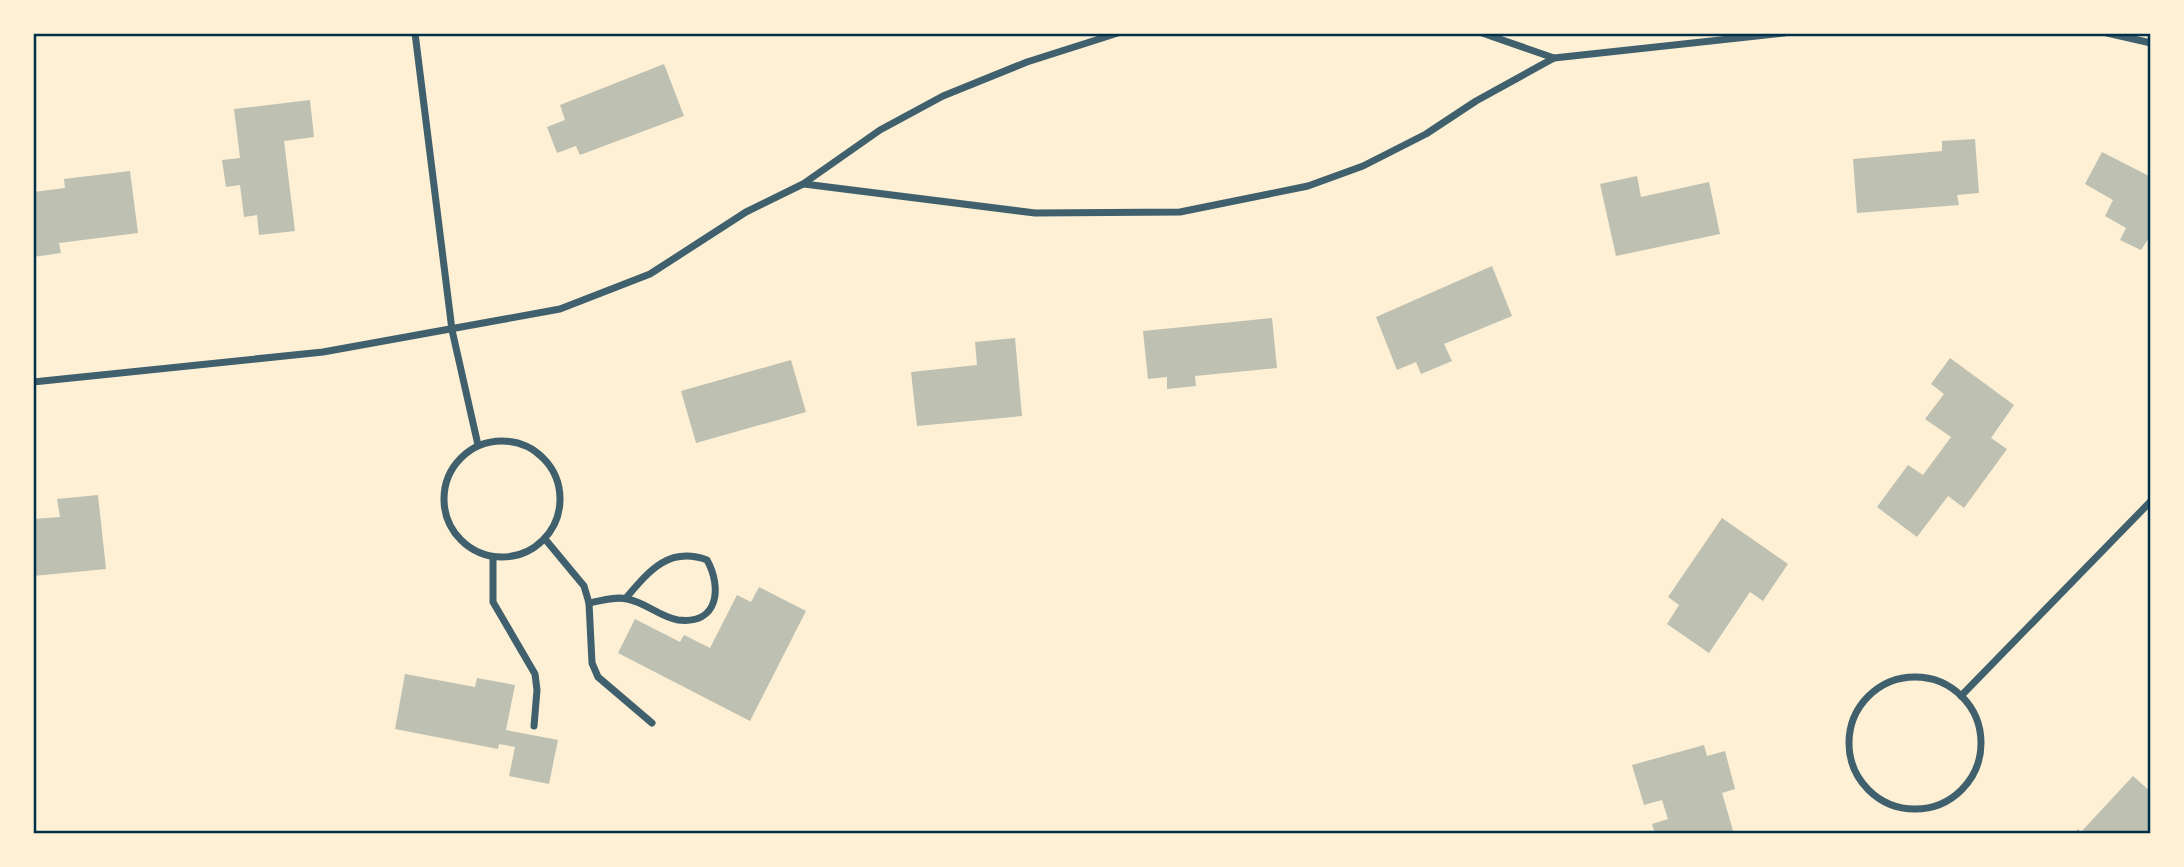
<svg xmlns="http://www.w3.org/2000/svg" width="2184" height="867" font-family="Mulish,sans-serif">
<rect width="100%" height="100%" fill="#fdf0d5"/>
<g fill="#bec0b2">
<polygon points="664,64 684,116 580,155 576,146 557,153 547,127 565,120 560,105"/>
<polygon points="310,100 314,137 284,141 295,231 259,235 257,215 244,217 240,185 226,187 222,160 240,158 234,109"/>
<polygon points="1975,139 1979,193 1957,195 1959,205 1857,213 1853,159 1942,151 1942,141"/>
<polygon points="2102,152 2151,177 2151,235 2141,250 2120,240 2126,228 2105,216 2113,200 2085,184"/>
<polygon points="130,171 138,233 59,243 61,253 33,257 33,192 65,188 64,179"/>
<polygon points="1637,176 1641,197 1709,182 1720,234 1616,256 1600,184"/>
<polygon points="1492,266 1512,316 1444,344 1452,361 1421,374 1416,362 1397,370 1376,317"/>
<polygon points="1272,318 1277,368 1195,376 1196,386 1167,389 1167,377 1148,379 1143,331"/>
<polygon points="1015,338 1022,416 917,426 911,372 977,365 975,342"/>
<polygon points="1950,358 2014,405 1991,438 2007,449 1964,508 1948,496 1917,537 1877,507 1908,465 1923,475 1951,437 1925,419 1944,394 1931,384"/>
<polygon points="791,360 806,412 696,443 681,391"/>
<polygon points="98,495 106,569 33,576 33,519 60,517 57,499"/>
<polygon points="1722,518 1788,564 1763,601 1750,592 1709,653 1667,624 1679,605 1668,597"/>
<polygon points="759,587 806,611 750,721 618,653 635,619 680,642 684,635 710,648 737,595 751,602"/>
<polygon points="405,674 475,687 477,678 515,685 506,730 558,740 549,784 509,776 515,747 499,744 498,749 395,729"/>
<polygon points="1704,745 1707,756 1725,751 1735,789 1722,793 1734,834 1655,834 1652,824 1668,819 1662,800 1644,805 1632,765"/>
<polygon points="2133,776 2151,792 2151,834 2074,834 2078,829 2081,832"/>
</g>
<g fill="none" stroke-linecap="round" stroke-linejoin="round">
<g stroke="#3f606c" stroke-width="7">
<polyline points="415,33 452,330 478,445"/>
<polyline points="1482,33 1554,58"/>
<polyline points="2107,33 2151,43"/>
<polyline points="804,184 1035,213 1180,212 1308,186 1363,166 1426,134 1476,101 1554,58 1784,33"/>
<polyline points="33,382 323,352 560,309 650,274 746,212 803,184 880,130 943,96 1027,62 1118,33"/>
<circle cx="502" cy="499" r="58"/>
<polyline points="545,539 584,586 589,603 592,663 598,677 652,723"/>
<polyline points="493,557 493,602 535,674 537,690 534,726"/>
<path d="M589,603C600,601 616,596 627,599C645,602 660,617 678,620C719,625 722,587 707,560C669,546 649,571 626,598"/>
<circle cx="1915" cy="743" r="66"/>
<polyline points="1961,696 2151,501"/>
</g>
</g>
<rect width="2184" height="867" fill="none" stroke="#fdf0d5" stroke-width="70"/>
<rect x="35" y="35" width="2114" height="797" fill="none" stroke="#003049" stroke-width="2.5"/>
</svg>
